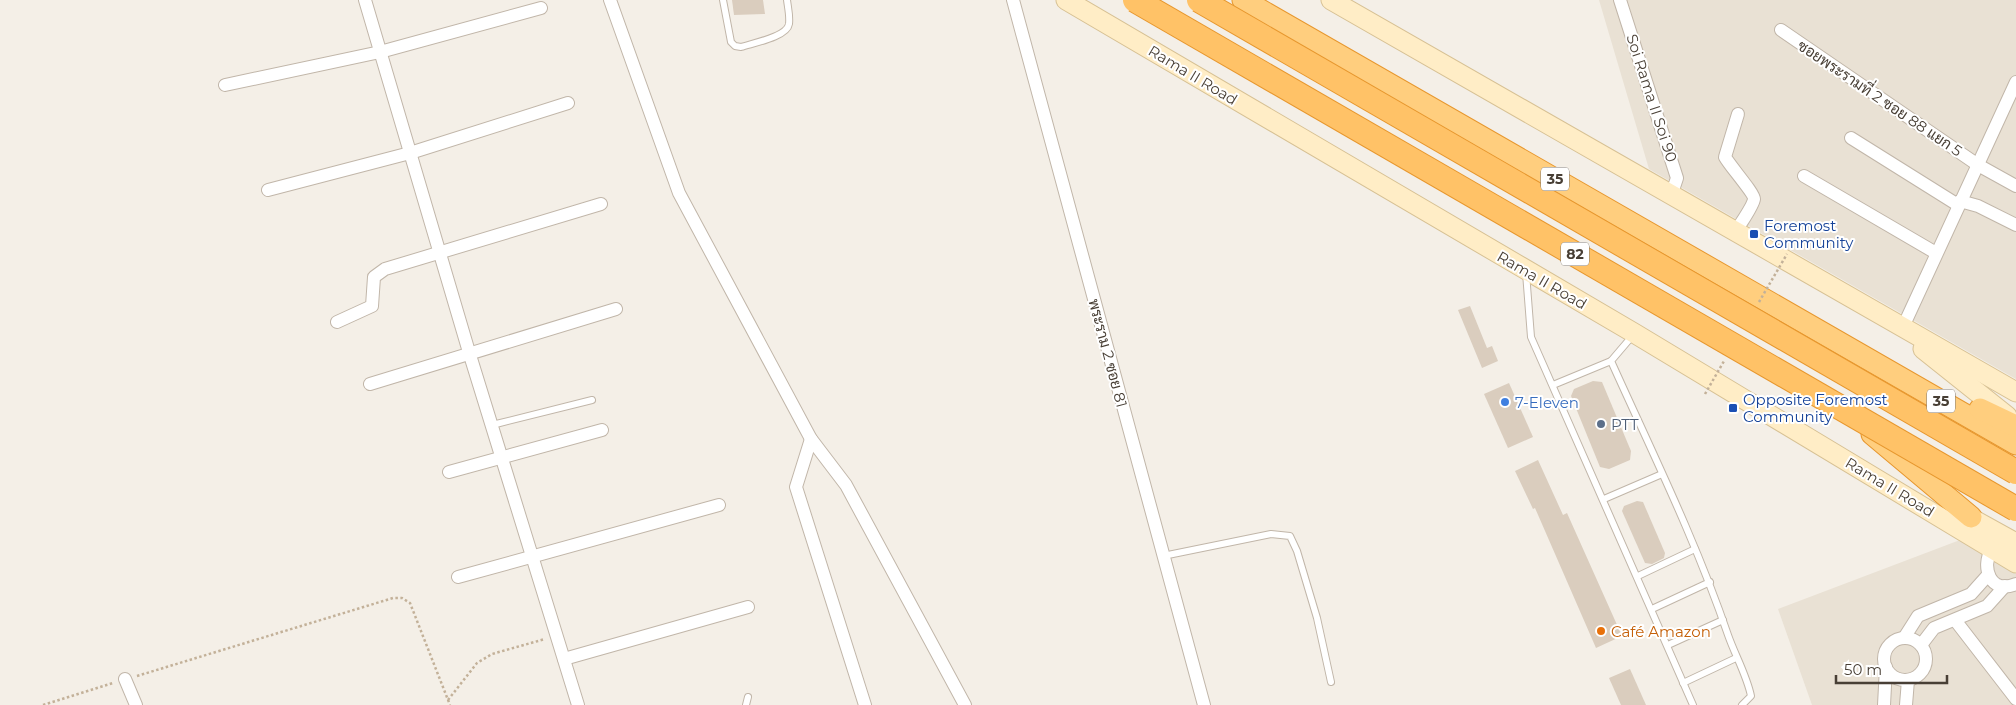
<svg xmlns="http://www.w3.org/2000/svg" width="2016" height="705" font-family="Montserrat,Sarabun,sans-serif">
<rect width="100%" height="100%" fill="#f4efe7"/>
<g fill="#e9e1d4">
<polygon points="1599,0 2016,0 2016,379 1649,169"/>
<polygon points="1960,540 2016,574 2016,705 1812,705 1778,609"/>
</g>
<g fill="#dacdbe">
<polygon points="732,0 763,0 765,14 734,15"/>
<polygon points="1470,306 1487,348 1492,346 1498,361 1482,368 1458,310"/>
<polygon points="1593,381 1602,382 1631,451 1630,460 1609,469 1600,467 1571,396 1574,389"/>
<polygon points="1509,383 1533,437 1508,448 1484,394"/>
<polygon points="1538,460 1563,515 1567,513 1622,636 1596,648 1535,508 1533,509 1515,471"/>
<polygon points="1637,501 1643,502 1665,553 1664,558 1652,564 1645,563 1622,511 1624,506"/>
<polygon points="1630,669 1646,705 1621,705 1609,678"/>
</g>
<g fill="none" stroke-linecap="round" stroke-linejoin="round">
<g stroke="#c1b6a9" stroke-width="8">
<g id="service">
<path d="M723,0L731,42L735,46L741,47C753,43 787,37 789,24C790,16 788,8 787,0"/>
<polyline points="1526,273 1531,337 1693,705"/>
<path d="M1634,334L1611,361C1652,452 1696,541 1728,635C1735,655 1747,676 1751,696L1742,705"/>
<polyline points="1553,385 1611,361"/>
<polyline points="492,425 592,400"/>
<polyline points="1604,499 1662,474"/>
<polyline points="1163,556 1271,534 1290,536 1297,551 1317,618 1331,682"/>
<polyline points="1638,576 1695,549"/>
<polyline points="1652,609 1710,582"/>
<polyline points="1668,645 1723,620"/>
<polyline points="1683,683 1736,658"/>
<polyline points="746,705 748,697"/>
</g>
</g>
<g stroke="#c1b6a9" stroke-width="14">
<g id="minor">
<polyline points="365,0 469,352 578,705"/>
<polyline points="610,0 679,193 811,439 846,485 965,705"/>
<polyline points="1013,0 1204,705"/>
<polyline points="1620,0 1677,178 1671,196"/>
<polyline points="1781,30 1978,165 2016,186"/>
<polyline points="225,85 380,52 541,8"/>
<polyline points="1851,138 1958,205"/>
<polyline points="1804,176 1936,253"/>
<polyline points="268,190 410,153 568,103"/>
<polyline points="1960,201 1978,206 2016,225"/>
<path d="M1735,233C1739,225 1753,207 1754,199C1754,193 1730,166 1725,157L1738,114"/>
<polyline points="337,322 372,306 374,277 385,269 601,204"/>
<polyline points="1903,327 2016,82"/>
<polyline points="370,384 616,309"/>
<polyline points="811,439 796,487 865,705"/>
<polyline points="449,472 602,430"/>
<path d="M1992,548C1980,568 1991,595 2016,584"/>
<polyline points="458,577 719,505"/>
<polyline points="1955,620 2016,699"/>
<circle cx="1905" cy="659" r="21"/>
<polyline points="1904,638 1918,616 1971,594 1988,575"/>
<polyline points="1921,645 1934,628 1987,606 2005,586"/>
<polyline points="564,659 748,607"/>
<polyline points="125,679 136,705"/>
<polyline points="1884,705 1886,667"/>
<polyline points="1906,705 1908,680"/>
</g>
</g>
<g stroke="#d7c194" stroke-width="21">
<g id="secondary">
<polyline points="1066,0 1634,333 2016,563"/>
<polyline points="1331,0 2016,392"/>
<polyline points="1923,349 2007,416"/>
<polyline points="1958,511 2016,543"/>
</g>
</g>
<g stroke="#e7972e" stroke-width="23">
<g id="trunk">
<polyline points="1243,0 2016,444"/>
<polyline points="1980,409 2016,426"/>
<polyline points="1872,434 1971,517"/>
</g>
</g>
<g stroke="#c3b199" stroke-width="2.5" stroke-dasharray="2.5 2.5" stroke-linecap="butt">
<polyline points="137,676 393,598 402,598 410,603 450,705"/>
<polyline points="448,700 477,663 492,654 545,639"/>
<polyline points="43,705 113,683"/>
</g>
<use href="#service" stroke="#fff" stroke-width="6"/>
<use href="#minor" stroke="#fff" stroke-width="12"/>
<use href="#secondary" stroke="#ffedc6" stroke-width="19"/>
<use href="#trunk" stroke="#ffce7e" stroke-width="21"/>
<g stroke="#e7972e" stroke-width="26" stroke-linecap="butt">
<g id="motorway-bridge">
<polyline points="1135,0 2016,509"/>
<polyline points="1199,0 2016,472"/>
</g>
</g>
<g stroke="#c3b199" stroke-width="2.5" stroke-dasharray="2.5 2.5" stroke-linecap="butt">
<polyline points="1759,302 1787,254"/>
<polyline points="1705,394 1724,361"/>
</g>
<use href="#motorway-bridge" stroke="#ffc267" stroke-width="24"/>
</g>
<g fill="#1a4fb4" stroke="#fff" stroke-width="2">
<rect x="1749" y="229" width="10" height="10" rx="2.5"/>
<rect x="1728" y="403" width="10" height="10" rx="2.5"/>
</g>
<circle fill="#3f7fe0" stroke="#fff" stroke-width="2" cx="1505" cy="402" r="5"/>
<circle fill="#5c6f8a" stroke="#fff" stroke-width="2" cx="1601" cy="424" r="5"/>
<circle fill="#e8710a" stroke="#fff" stroke-width="2" cx="1601" cy="631" r="5"/>
<g text-anchor="middle" dominant-baseline="central" stroke-width="4" stroke-linejoin="round" paint-order="stroke">
<g fill="#fff" stroke="#7f7972" stroke-width="1">
<rect x="1541" y="167.5" width="28" height="23" rx="4"/>
<rect x="1561" y="242.5" width="28" height="23" rx="4"/>
<rect x="1927" y="389.5" width="28" height="23" rx="4"/>
</g>
<g font-size="14" font-weight="bold" fill="#483f35">
<text x="1555" y="179">35</text>
<text x="1575" y="254">82</text>
<text x="1941" y="401">35</text>
</g>
<g font-size="15" fill="#483f35" stroke="#fff">
<text transform="translate(1193 75) rotate(31)">Rama II Road</text>
<text transform="translate(1652 98) rotate(72)">Soi Rama II Soi 90</text>
<text transform="translate(1880 98) rotate(34)">ซอยพระรามที่ 2 ซอย 88 แยก 5</text>
<text transform="translate(1542 280) rotate(30)">Rama II Road</text>
<text transform="translate(1108 353) rotate(75)">พระราม 2 ซอย 81</text>
<text transform="translate(1890 487) rotate(31)">Rama II Road</text>
</g>
<g font-size="15" fill="#164399" stroke="#fff" text-anchor="start">
<text x="1764" y="225">Foremost<tspan x="1764" dy="17">Community</tspan></text>
<text x="1743" y="399">Opposite Foremost<tspan x="1743" dy="17">Community</tspan></text>
</g>
<g font-size="15" fill="#366cbe" stroke="#fff" text-anchor="start">
<text x="1515" y="402">7-Eleven</text>
</g>
<g font-size="15" fill="#4e5e75" stroke="#fff" text-anchor="start">
<text x="1611" y="424">PTT</text>
</g>
<g font-size="15" fill="#c56008" stroke="#fff" text-anchor="start">
<text x="1611" y="631">Café Amazon</text>
</g>
</g>
<path d="M1836 675v8h111v-8" fill="none" stroke="#483f35" stroke-width="2.5"/>
<text x="1844" y="675" font-size="15" fill="#483f35" stroke="#ffffff" stroke-width="4" paint-order="stroke">50 m</text>
</svg>
